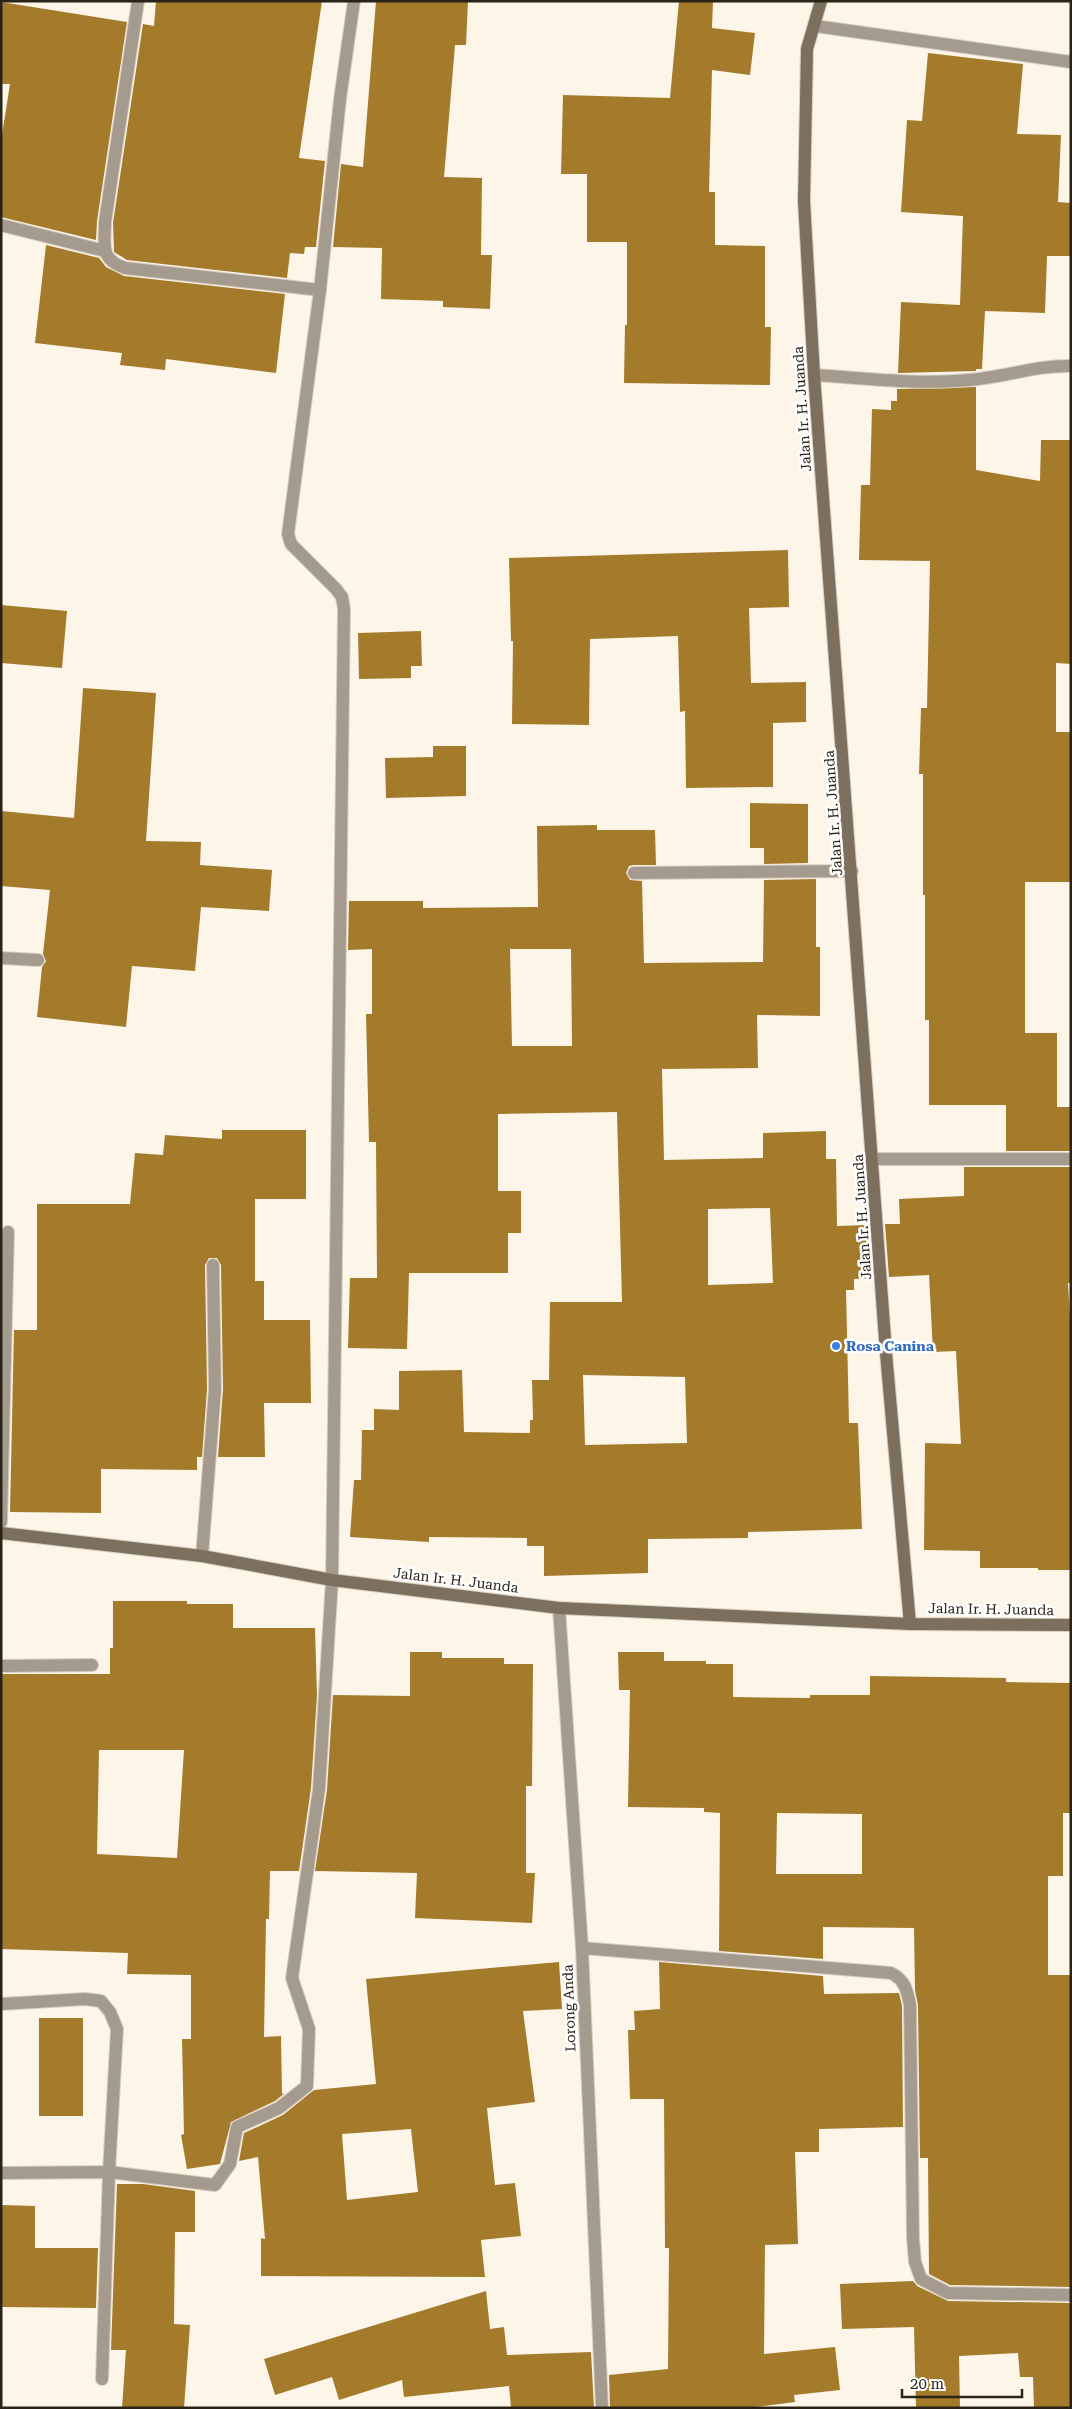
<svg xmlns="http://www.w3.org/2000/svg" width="1072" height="2409" font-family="'Roboto Serif',serif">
<rect width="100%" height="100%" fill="#fdf5e8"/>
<g fill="#a37b2b" fill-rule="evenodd">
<polygon points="156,1 322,1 299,158 325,161 316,247 305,247 304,254 290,253 287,278 127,260 114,252 113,223 143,24 154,26"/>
<polygon points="376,1 468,1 466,45 455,45 444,177 482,178 481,255 492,255 490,309 443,307 443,301 381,299 382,248 333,247 341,164 363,167"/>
<polygon points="679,1 713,1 712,28 755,33 750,75 712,70 709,192 715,192 715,245 765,246 765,327 771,327 770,385 624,383 625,325 627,325 627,242 587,242 587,174 561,174 563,95 670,98"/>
<polygon points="1,2 127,22 97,221 96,240 1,217 1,141 10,84 1,84"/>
<polygon points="928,53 1023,64 1017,134 1061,135 1058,202 1071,203 1071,256 1047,256 1045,313 985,311 982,369 976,369 976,371 898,373 901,302 960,305 963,216 901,212 907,120 922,121"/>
<polygon points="46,245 99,258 106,267 124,276 285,294 276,373 166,359 165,370 120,365 122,353 35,343"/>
<polygon points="976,387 976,470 1040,481 1041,440 1071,440 1071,664 1056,663 1056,732 1071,732 1071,882 1025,882 1025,1033 1057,1033 1057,1107 1071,1107 1071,1151 1006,1151 1006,1105 929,1105 929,1020 925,1020 925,895 923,895 923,774 919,774 921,708 927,708 930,561 859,560 861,485 870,485 872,409 891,410 891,401 897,401 897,389"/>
<polygon points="788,550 789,607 749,608 751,683 806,682 806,722 773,723 773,787 686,788 685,711 680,712 678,636 590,639 589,725 512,724 513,641 511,641 509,558"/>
<polygon points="1,605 67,611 62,668 1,663"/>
<polygon points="421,631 422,666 411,666 411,678 359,679 358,633"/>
<polygon points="83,688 156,693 146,841 201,842 200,865 272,870 269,911 201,907 195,971 132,966 126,1027 37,1017 42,967 46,961 43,954 50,890 1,886 1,811 74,818"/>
<polygon points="433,746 466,746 466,796 386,798 385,758 433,757"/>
<polygon points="750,803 808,804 808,863 764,864 764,848 750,848"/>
<path d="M597,825V830H655L656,865H633L629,866L626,873L630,880L642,881L644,963L763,962L764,880L816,879V947H820V1016L757,1015L758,1068L662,1069L664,1160L763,1158V1133L826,1131V1159H836L837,1226L868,1225L872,1278L854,1279V1290H846L849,1423H858L862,1529L748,1532V1538L648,1539V1573L544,1576V1546H527V1538L429,1537V1542L350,1537L354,1480H361L362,1430H374V1409L399,1410V1371L462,1370L464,1432L530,1433V1420H533L532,1380H549L550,1302H622L617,1112L498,1114V1191H521V1233H508V1273H409L407,1349L348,1348L350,1278H377L376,1142H369L366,1014H372V949L348,950L349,901H423V908L538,907L537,826ZM510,949H571L572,1046H512ZM770,1208L773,1283L708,1285V1209ZM583,1375L685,1377L687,1443L585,1445Z"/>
<polygon points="222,1130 306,1130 306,1199 255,1199 255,1281 264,1281 264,1320 310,1320 311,1403 264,1403 265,1457 218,1457 223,1389 221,1265 217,1258 209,1258 205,1265 207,1389 202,1457 197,1457 197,1470 101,1469 101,1513 10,1512 14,1330 37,1330 37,1204 130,1204 135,1153 163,1155 165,1135 222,1139"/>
<polygon points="964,1167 1071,1167 1071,1283 1068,1283 1071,1335 1071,1570 1038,1570 1038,1568 980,1568 980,1551 924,1550 925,1443 961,1444 956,1351 933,1352 929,1275 889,1277 885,1224 900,1224 899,1199 964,1196"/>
<path d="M113,1601H187V1604H233V1628H315L317,1695L311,1788L299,1871H270L269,1919H266L264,2037L281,2036L282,2094L285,2093L275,2101L231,2122L220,2164L187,2169L181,2135L184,2134L182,2039H191V1975L127,1974L128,1953L1,1949V1674H110V1648H113ZM99,1750H184L177,1858L97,1854Z"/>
<polygon points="410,1652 442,1652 442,1658 504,1658 504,1664 533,1664 532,1786 526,1786 526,1873 535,1873 532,1923 415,1918 417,1873 315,1871 327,1790 333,1695 410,1696"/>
<path d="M618,1652H664V1661H706V1664H733V1697L810,1698V1695H870V1676L1006,1678V1682L1071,1683V1813H1063V1876H1048V1975H1071V2287L950,2285L929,2274L928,2158H920L918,2005L915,1990L914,1928L823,1927V1959L719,1951L720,1813L704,1812V1808L628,1807L630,1690H619ZM777,1813L862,1814V1874H776Z"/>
<path d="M559,1962L562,2009L523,2011L535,2102L487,2108L495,2185L515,2183L521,2236L481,2240L485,2277L261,2276V2238L265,2239L258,2157L239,2161L244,2133L283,2115L314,2090L376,2084L366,1979ZM411,2129L418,2192L347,2200L342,2134Z"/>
<polygon points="659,1962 823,1976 824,1994 899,1993 902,2006 903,2127 819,2129 819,2152 795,2152 798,2244 765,2245 764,2354 835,2347 840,2390 794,2395 795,2402 747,2408 610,2408 609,2375 668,2369 669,2248 665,2248 664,2099 630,2099 628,2030 635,2030 634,2011 660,2009"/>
<rect x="39" y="2018" width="44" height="98"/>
<polygon points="117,2184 143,2184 195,2191 195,2232 175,2232 174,2324 190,2325 184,2408 122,2408 126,2350 111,2350"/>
<polygon points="1,2205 35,2206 35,2248 98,2248 96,2308 1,2307"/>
<polygon points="913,2281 917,2286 948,2301 1071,2303 1071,2408 1034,2408 1033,2377 1020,2377 1018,2353 959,2356 960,2408 916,2408 914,2327 842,2329 840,2284"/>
<polygon points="486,2291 490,2329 504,2327 507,2355 591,2352 594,2408 511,2408 509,2386 404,2397 402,2380 339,2400 332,2377 275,2395 264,2359"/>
</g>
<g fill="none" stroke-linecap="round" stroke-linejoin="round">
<g stroke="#d7cfc2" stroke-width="14">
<g id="street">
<path d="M138,1L105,222C105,245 99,259 125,268L320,290"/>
<polyline points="815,26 1071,62"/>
<polyline points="1,225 105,251"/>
<path d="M814,375C865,378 918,385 968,380C1002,378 1036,365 1071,366"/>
<polyline points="634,873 852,871"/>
<polyline points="1,958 38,960"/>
<polyline points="873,1159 1071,1159"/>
<polyline points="1,1522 8,1232"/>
<polyline points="202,1556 215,1389 213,1265"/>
<polyline points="559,1608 582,1948 602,2408"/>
<polyline points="1,1666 92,1665"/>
<path d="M582,1948L891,1973C905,1980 907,1990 910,2005L913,2238L915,2262L921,2279L948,2293L1071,2295"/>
<polyline points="1,2004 85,1999 101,2001 110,2012 117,2029 109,2172 102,2379"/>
<polyline points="1,2173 109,2172 215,2185 230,2164 237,2127 279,2108 307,2086 309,2029 292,1978 319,1789 332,1580 344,609 342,597 336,589 291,544 288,534 320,290 340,99 354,1"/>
</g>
</g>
<g stroke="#d7cfc2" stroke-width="14">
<g id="secondary">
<polyline points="821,1 807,49 804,201 814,375 886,1353 910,1624"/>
<polyline points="1,1533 202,1556 332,1580 559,1608 910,1624 1071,1625"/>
</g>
</g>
<use href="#street" stroke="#a59a8e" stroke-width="12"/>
<use href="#secondary" stroke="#7d6f5d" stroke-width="12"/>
</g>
<circle fill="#3f7fe0" stroke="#fff" stroke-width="2" cx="836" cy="1346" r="5"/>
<g text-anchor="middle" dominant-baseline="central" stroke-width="5" stroke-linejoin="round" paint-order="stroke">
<g font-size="14" fill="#2a2317" stroke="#fff">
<text transform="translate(802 409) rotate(-94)">Jalan Ir. H. Juanda</text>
<text transform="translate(833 813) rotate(-94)">Jalan Ir. H. Juanda</text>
<text transform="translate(862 1217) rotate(-94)">Jalan Ir. H. Juanda</text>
<text transform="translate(456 1580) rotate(7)">Jalan Ir. H. Juanda</text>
<text transform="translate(991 1609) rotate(1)">Jalan Ir. H. Juanda</text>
<text transform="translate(569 2008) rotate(-92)">Lorong Anda</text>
</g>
<g font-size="14" font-weight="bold" fill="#366cbe" stroke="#fff" text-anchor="start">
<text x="846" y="1346">Rosa Canina</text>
</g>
</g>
<rect width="1072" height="2409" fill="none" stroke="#2a2317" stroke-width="5"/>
<path d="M902 2389v8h120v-8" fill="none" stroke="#2a2317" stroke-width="2.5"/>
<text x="910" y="2389" font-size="15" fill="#2a2317" stroke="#ffffff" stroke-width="4" paint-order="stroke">20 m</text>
</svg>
